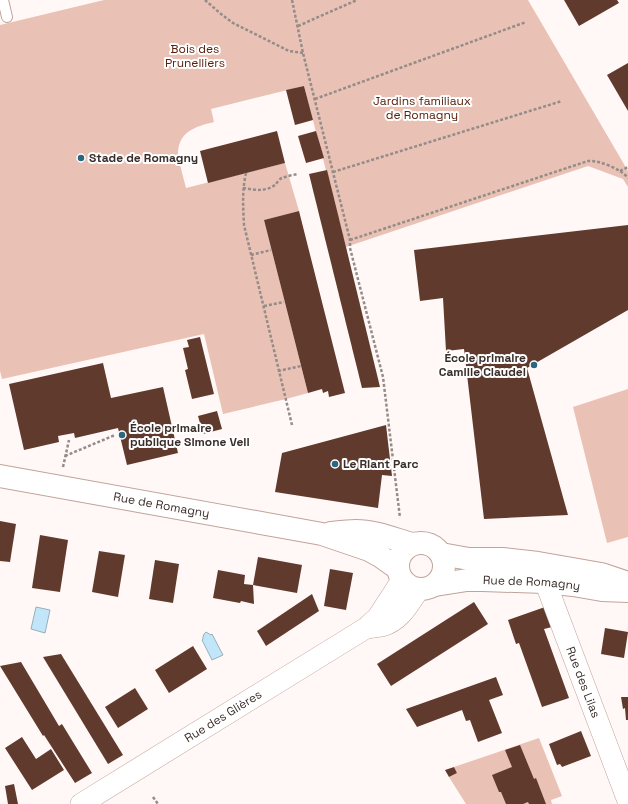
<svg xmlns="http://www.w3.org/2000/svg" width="628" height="804" font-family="'Space Grotesk',sans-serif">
<rect width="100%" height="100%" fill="#fff8f6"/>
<g fill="#e9c2b5">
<path d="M104,0H528L628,171V187L623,179L588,166L346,247L304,86L211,109L214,122C194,127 177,132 178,157L186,188L285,163L299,211L264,220L308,393L286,399L223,414L204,334L2,379L0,371V25Z"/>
<polygon points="628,389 628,537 607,543 573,407"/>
<polygon points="539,738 562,796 551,800 552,804 466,804 449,777 457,773 454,767"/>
</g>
<g fill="#c1e6f9" stroke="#98afbb">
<polygon points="36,607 50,610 45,633 31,629"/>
<polygon points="206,632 211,635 212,634 223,655 212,660 202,640 203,639 203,637 204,634"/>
</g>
<g fill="#613a2e">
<polygon points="564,0 617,0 619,3 579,26"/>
<polygon points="628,63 628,111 607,75"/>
<polygon points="304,86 313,120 295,125 286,90"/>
<polygon points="277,131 285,163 208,183 200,151"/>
<polygon points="316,131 324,158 306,163 298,136"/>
<polygon points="327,170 346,247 380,387 362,388 309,174"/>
<polygon points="299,211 345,393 329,397 328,391 323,393 322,389 308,393 264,220"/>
<polygon points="628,225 628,310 527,368 568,515 484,519 464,349 446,351 443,298 420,301 414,250"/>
<polygon points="200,337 214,394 192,399 185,370 188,369 183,348 189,347 187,340"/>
<polygon points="103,363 111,398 163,387 178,453 127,465 118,428 75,438 74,433 58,436 59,442 24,450 9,384"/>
<polygon points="217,411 222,429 203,434 198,416"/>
<polygon points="386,425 392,476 382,475 378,508 275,492 282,453"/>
<polygon points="0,521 16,524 10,562 0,561"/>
<polygon points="40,535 68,540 60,592 32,588"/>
<polygon points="99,551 125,555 118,597 92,592"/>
<polygon points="258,557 302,565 297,593 253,585"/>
<polygon points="155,560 179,564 173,603 149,599"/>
<polygon points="330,569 353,573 346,610 324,606"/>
<polygon points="218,570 245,575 244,584 253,585 254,604 241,601 240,603 213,598"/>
<polygon points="312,594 319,611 266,646 257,631"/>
<polygon points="474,602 488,624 391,686 377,664"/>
<polygon points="545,607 552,627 544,629 569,698 542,707 519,643 516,644 508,620"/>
<polygon points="605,628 628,632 624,658 601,654"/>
<polygon points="193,646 207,669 169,693 155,670"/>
<polygon points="61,654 123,755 108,764 43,657"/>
<polygon points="21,662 59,726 62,724 92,773 75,783 44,735 43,736 0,666"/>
<polygon points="496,677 503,695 489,700 502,733 478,742 470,720 466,721 462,710 417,727 406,709"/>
<polygon points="135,688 148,709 118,728 105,707"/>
<polygon points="621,697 628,697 628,720 626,720 625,708 623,709"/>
<polygon points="581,731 591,756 562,767 560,764 557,765 549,744"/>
<polygon points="22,737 36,759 51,749 64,770 32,790 5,748"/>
<polygon points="520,745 534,779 536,778 546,804 529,804 528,802 523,804 506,804 501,792 499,792 492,775 512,767 505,750"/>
<polygon points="454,767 457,773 449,777 445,770"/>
<polygon points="14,784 18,804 8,804 5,786"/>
</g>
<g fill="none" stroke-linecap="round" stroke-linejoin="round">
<g stroke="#c1a399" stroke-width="12">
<polyline id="service" points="3,0 7,17"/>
</g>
<g stroke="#c1a399" stroke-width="22">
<g id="minor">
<path id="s1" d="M540,568L628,801"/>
<path d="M366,628C371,627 377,627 382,626C400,621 409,604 419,589"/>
<path id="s2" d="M81,804L366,628L378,617L402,580"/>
</g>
</g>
<g stroke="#c1a399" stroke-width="24">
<g id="tertiary">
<path id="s3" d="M0,476L322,534L369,550L380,556L397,568"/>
<path d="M331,533C340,532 348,531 356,531C375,531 394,539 412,544"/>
<circle cx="421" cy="566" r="23"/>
<polyline points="441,554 469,559 503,559 538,563 601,574 628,583"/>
<path id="s4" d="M435,585L467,580H483L545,582L573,585L602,590L628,591"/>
</g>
</g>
<g stroke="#958b88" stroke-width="2.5" stroke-dasharray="3 2" stroke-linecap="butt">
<polyline points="205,0 221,14 233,23 289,51 303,53"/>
<polyline points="292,0 303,53 350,240 350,248 383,377 400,518"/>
<polyline points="298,26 357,0"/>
<polyline points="315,99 526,22"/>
<polyline points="620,171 628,167"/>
<polyline points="333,172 562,101"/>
<path d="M246,173C242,191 243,207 244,225L292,425"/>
<path d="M243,188C255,190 265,192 275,185C277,183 279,179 282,178C287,176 293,175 298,174"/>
<path d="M350,240L588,161C599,160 621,169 628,178"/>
<polyline points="251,255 271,250"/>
<polyline points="264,306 284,302"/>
<polyline points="278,371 301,366"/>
<polyline points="65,456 115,435"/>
<polyline points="63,467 69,440"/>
<polyline points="153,797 158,804"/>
</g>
<use href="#service" stroke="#fff" stroke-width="10"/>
<use href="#minor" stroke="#fff" stroke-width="21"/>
<use href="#tertiary" stroke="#fff" stroke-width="22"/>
</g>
<g fill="#2c667f" stroke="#fff" stroke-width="1.5">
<circle cx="81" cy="158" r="4"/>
<circle cx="534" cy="365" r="4"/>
<circle cx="122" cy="435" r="4"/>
<circle cx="335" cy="464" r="4"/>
</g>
<g text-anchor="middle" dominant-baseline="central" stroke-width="4" stroke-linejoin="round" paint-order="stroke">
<g font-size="12" fill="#58200c" stroke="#fff">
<text x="195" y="49">Bois des<tspan x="195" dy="14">Prunelliers</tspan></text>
<text x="422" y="101">Jardins familiaux<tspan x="422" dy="14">de Romagny</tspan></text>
</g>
<g font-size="12" font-weight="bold" fill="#3a2e2a" stroke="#fff" text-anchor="start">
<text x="89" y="158">Stade de Romagny</text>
<text x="526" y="358" text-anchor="end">École primaire<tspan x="526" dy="14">Camille Claudel</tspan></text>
<text x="130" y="428">École primaire<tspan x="130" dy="14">publique Simone Veil</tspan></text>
<text x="343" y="464">Le Riant Parc</text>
</g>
<g font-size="12" fill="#3a2e2a" stroke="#fff">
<text stroke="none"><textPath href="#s3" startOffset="164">Rue de Romagny</textPath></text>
<text stroke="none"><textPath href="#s4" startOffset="97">Rue de Romagny</textPath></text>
<text stroke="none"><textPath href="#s1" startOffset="122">Rue des Lilas</textPath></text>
<text stroke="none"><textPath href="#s2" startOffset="167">Rue des Glières</textPath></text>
</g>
</g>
</svg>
